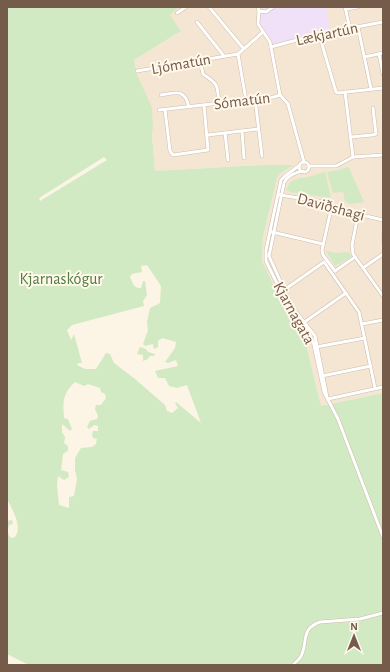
<svg xmlns="http://www.w3.org/2000/svg" width="390" height="672" font-family="'Alegreya Sans',sans-serif">
<rect width="100%" height="100%" fill="#fcf4e5"/>
<polygon fill="#f4e6d3" points="179,7 383,7 383,393 321,406 304,336 286,311 262,261 263,237 277,178 281,173 294,165 261,165 155,171 152,135 153,128 142,85 137,74 134,60 181,31 169,15"/>
<polygon fill="#f1e1f8" points="266,7 326,7 330,30 273,44 271,39 261,25 260,20 261,11"/>
<g fill="#d1eac3" fill-rule="evenodd">
<path d="M7,7H179L170,15L181,31L134,60L137,74L152,108L153,128L152,135L155,171L261,165H294L281,173L277,178L263,237L262,261L286,311L304,336L321,406L383,393V665H29L7,654V521L12,520L13,524L9,525C7,530 7,534 11,538L15,537C23,527 12,509 7,499ZM104,157L107,160L40,201L39,198ZM147,265L161,286L160,303L150,308L147,322L148,330L143,344L145,346L153,344L154,349L158,347V341L162,338L176,342L175,348L165,362L168,363L176,360L178,366L155,371L158,378H165L169,386L177,388L187,385L201,423L176,402L175,403L178,408L172,413L167,411L165,405L135,379L114,363L110,354L106,353L96,369H85L77,365L78,363H82L74,334L71,340L67,330L72,325L144,306L143,301L147,295L145,281H143L141,288C134,289 133,283 130,277L132,274L142,272L141,266ZM75,382L84,386L88,384L100,388L101,392L105,394L106,398L101,405H96L95,409L98,416L97,419L90,421L87,427L89,429L94,425L98,426V431H93L92,435L93,438L97,439L96,444L92,447L81,448L75,458V470L77,479L74,496L69,497V508L59,505L57,485L58,476L64,480L69,477L68,472L61,470L63,454L68,451V446L64,443L65,437L62,432V424L70,431L72,429L68,419L64,418C63,402 62,394 75,382Z"/>
<polygon points="347,167 349,168 364,202 349,204 345,201 343,192 333,193 327,172 339,170"/>
<polygon points="325,172 331,197 329,198 290,192 286,190 290,182 300,178 304,178"/>
<polygon points="326,251 336,253 349,252 351,257 335,266"/>
<polygon points="140,347 146,349 148,352 155,354 154,356 150,356 148,359 143,361 143,355 137,354"/>
</g>
<g fill="none" stroke-linecap="round" stroke-linejoin="round">
<g stroke="#cebcab" stroke-width="4">
<g id="minor">
<polyline points="209,7 243,48"/>
<polyline points="258,7 259,11 258,24 270,42 280,95 288,104 304,162"/>
<polyline points="345,7 350,29"/>
<polyline points="346,9 358,7"/>
<polyline points="259,11 266,12 273,7"/>
<polyline points="177,13 186,7"/>
<polyline points="197,22 224,56"/>
<polyline points="358,27 371,89"/>
<polyline points="319,34 336,92 338,93 383,88"/>
<polyline points="271,47 319,34 383,22"/>
<polyline points="238,54 246,100"/>
<polyline points="379,54 383,74"/>
<polyline points="364,57 383,53"/>
<path d="M200,60L203,74C219,85 217,84 219,103"/>
<polyline points="137,71 238,54 263,32"/>
<polyline points="345,92 353,157"/>
<path d="M161,95C176,92 185,89 189,107"/>
<polyline points="255,99 262,156"/>
<polyline points="159,110 274,97 280,95"/>
<polyline points="165,110 170,151 173,155 208,150 204,105"/>
<polyline points="242,131 244,158"/>
<polyline points="225,133 228,160"/>
<polyline points="208,135 258,129"/>
<polyline points="351,137 372,135 376,134 373,108"/>
<circle cx="304" cy="167" r="5"/>
<polyline points="300,165 285,176 281,180 266,250 266,261 289,308 295,317 308,331 313,341 324,392 338,419 383,537"/>
<polyline points="309,166 336,166 353,157 383,155"/>
<path d="M303,171C296,172 287,176 284,183L269,256L292,307L315,336L327,397"/>
<polyline points="280,195 324,202 336,209 383,220"/>
<polyline points="333,208 330,214 322,250 323,255 335,271"/>
<polyline points="358,215 352,245 353,254 383,296"/>
<polyline points="272,232 323,244"/>
<polyline points="383,233 383,241"/>
<polyline points="324,262 359,312 375,388"/>
<polyline points="363,268 383,254"/>
<polyline points="335,271 355,257"/>
<polyline points="284,290 324,262"/>
<polyline points="303,323 346,293"/>
<polyline points="362,324 383,320"/>
<polyline points="316,347 365,338"/>
<polyline points="322,376 371,366"/>
<polyline points="328,399 383,387"/>
<path d="M293,665C295,663 298,660 300,658C309,644 299,629 320,622L360,619L383,613"/>
</g>
</g>
<use href="#minor" stroke="#fff" stroke-width="3"/>
</g>
<g text-anchor="middle" dominant-baseline="central" stroke-width="4" stroke-linejoin="round" paint-order="stroke">
<g font-size="16" fill="#755b4a" stroke="#fff8eb">
<text transform="translate(327 34) rotate(-12)">Lækjartún</text>
<text transform="translate(181 64) rotate(-10)">Ljómatún</text>
<text transform="translate(242 101) rotate(-7)">Sómatún</text>
<text transform="translate(331 207) rotate(15)">Daviðshagi</text>
<text transform="translate(294 313) rotate(61)">Kjarnagata</text>
</g>
<g font-size="16" fill="#507b42" stroke="#fff8eb">
<text x="61" y="279">Kjarnaskógur</text>
</g>
</g>
<rect width="390" height="672" fill="none" stroke="#755b4a" stroke-width="16"/>
<g transform="translate(354 636)" stroke="#fff8eb" stroke-width="3" paint-order="stroke">
<path d="M0-3L7 15L0 10L-7 15Z" fill="#755b4a"/>
<text y="-6" font-size="11" font-weight="bold" text-anchor="middle" fill="#755b4a">N</text>
</g>
</svg>
